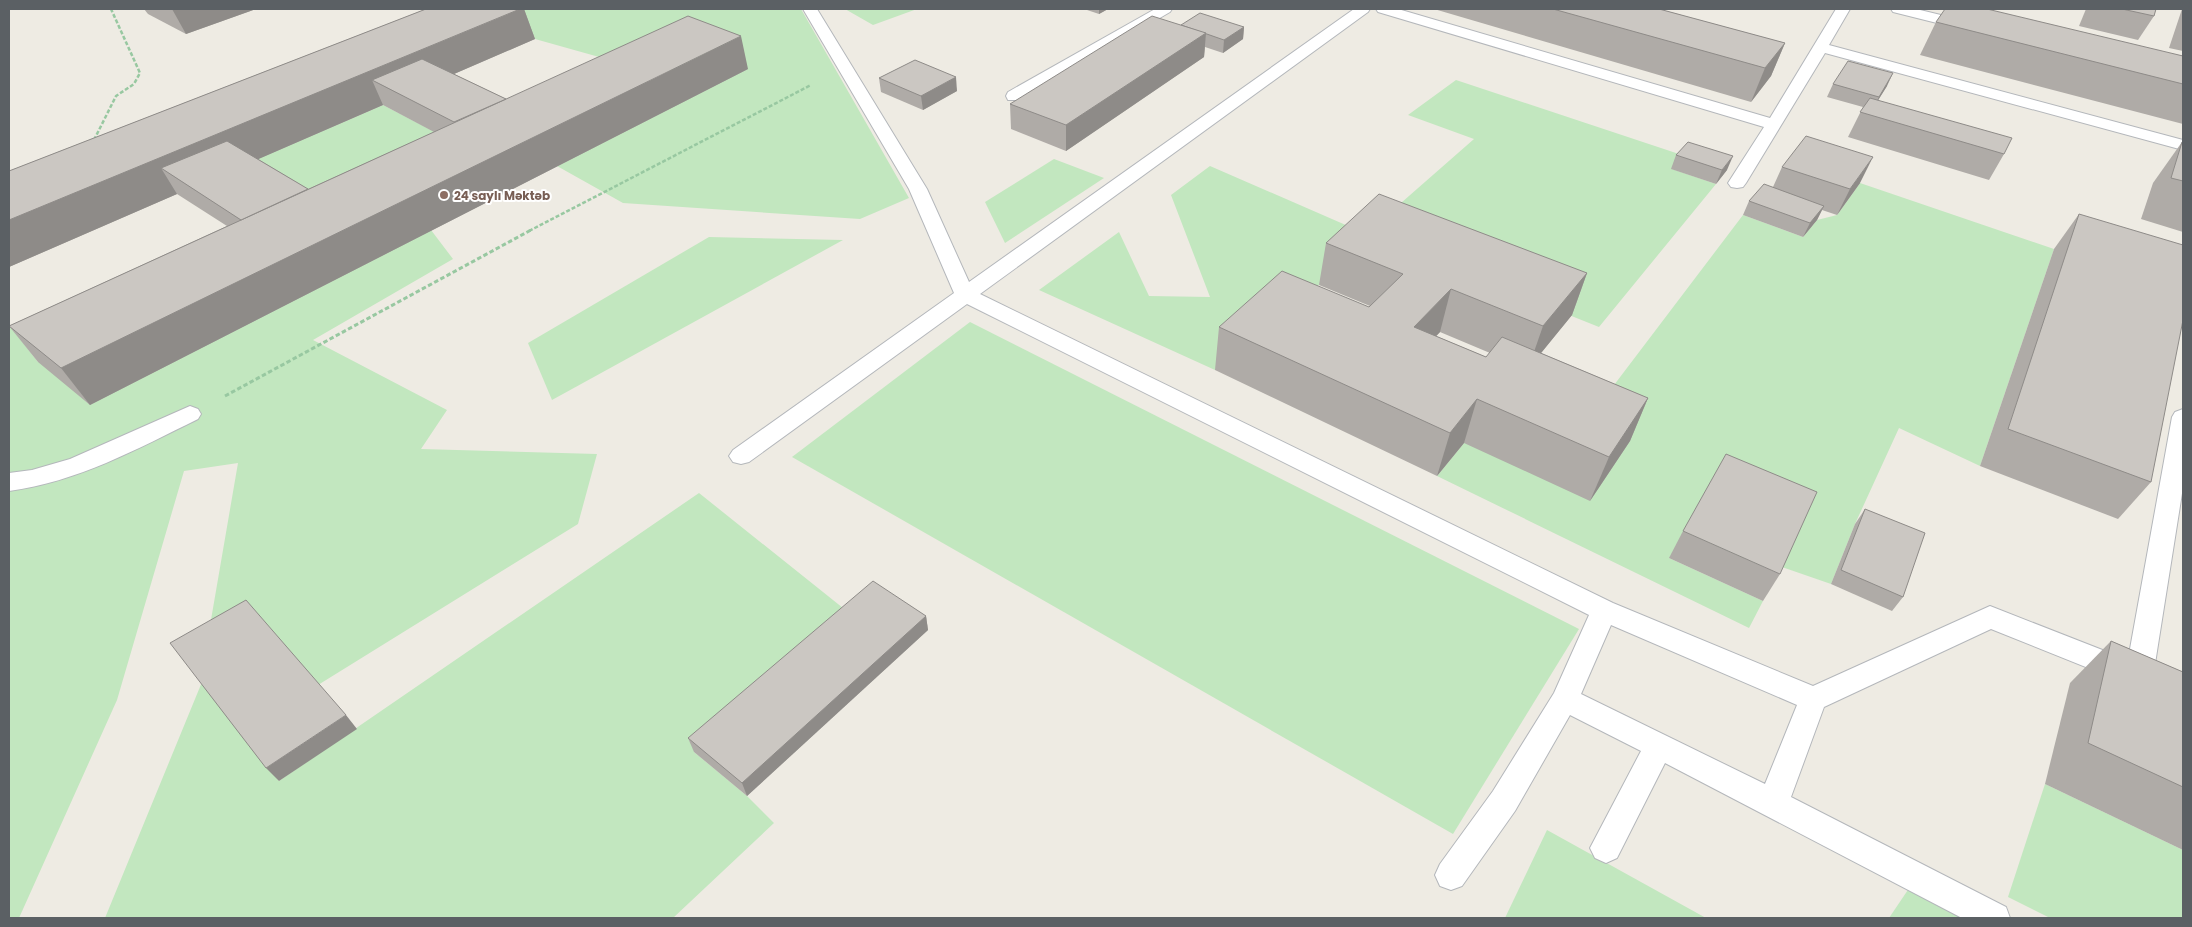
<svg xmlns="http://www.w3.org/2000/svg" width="2192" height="927" font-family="Poppins,sans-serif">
<rect width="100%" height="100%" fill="#eeebe3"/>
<g fill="#c2e7bf">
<polygon points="517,9 801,9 909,198 860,219 623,203 557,166 748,68 649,71 535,39 489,20"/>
<polygon points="845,9 917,9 873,25"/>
<polygon points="1456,80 1682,155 1672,169 1716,184 1599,327 1371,236 1319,285 1276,313 1215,370 1039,290 1119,232 1149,296 1210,297 1171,195 1210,166 1371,236 1385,217 1474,139 1408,115"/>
<polygon points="383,105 475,153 332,221 241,166"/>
<polygon points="1054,159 1104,178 1005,243 985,202"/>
<polygon points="1860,183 2054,249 1980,466 1899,428 1855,524 1831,584 1779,566 1669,558 1763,601 1749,628 1437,476 1464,443 1586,422 1743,215 1803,237 1817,220 1837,215"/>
<polygon points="431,230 453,259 313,340 447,410 421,449 597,454 578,524 318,685 207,643 238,463 184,471 117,700 19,918 9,918 9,325 38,362"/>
<polygon points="709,237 843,240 552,400 528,343"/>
<polygon points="970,322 1579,629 1453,834 792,457"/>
<polygon points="699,493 853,616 694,752 747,796 774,823 673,918 105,918 202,682 279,781"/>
<polygon points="2045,784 2183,850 2183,918 2050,918 2008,897"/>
<polygon points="1547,830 1706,918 1505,918"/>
<polygon points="1916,878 1994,918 1889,918"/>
</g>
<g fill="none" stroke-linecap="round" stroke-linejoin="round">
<g stroke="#b4b7bb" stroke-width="2">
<g id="lane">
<path d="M803,9H817L927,189L969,282L1354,9H1370L1368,12L980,294L1613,603L1813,686L1990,606L2128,660L2172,417L2175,412L2183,409V487L2154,670L2183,682V706L1991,629L1824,707L1791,797L2006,907L2010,918H1962L1665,763L1617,858L1606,863L1595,858L1590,848L1641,751L1570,715L1515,811L1462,886L1451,890L1440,886L1435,875L1440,864L1493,791L1554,693L1589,615L967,304L749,462L741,464L733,462L729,456L733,450L954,293L909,189ZM1611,625L1797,705L1765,784L1581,694Z"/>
<polygon points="1155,9 1172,9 1170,12 1020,100 1008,100 1006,96 1008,92"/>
<polygon points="1376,9 1398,9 1770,118 1836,9 1850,9 1829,45 2183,140 2183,150 1825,53 1746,183 1743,187 1737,188 1731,187 1728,183 1764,127 1378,12"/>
<polygon points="1891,9 1916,9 1974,23 1977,26 1974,29 1969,31 1893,12"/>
<path d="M190,406L198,409L201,414L198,419C137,449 77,482 9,491V473L32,470L70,459Z"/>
</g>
</g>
<g stroke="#98c8a1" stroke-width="2.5" stroke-dasharray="4 2" stroke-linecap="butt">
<polyline points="94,140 116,96 134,84 140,73 111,9"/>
<polyline points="529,231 811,85"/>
</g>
<polyline stroke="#98c8a1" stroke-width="3" stroke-dasharray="4.5 2.5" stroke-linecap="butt" points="225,396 531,230"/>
<use href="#lane" fill="#fff" fill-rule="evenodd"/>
</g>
<g fill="#afaba7" fill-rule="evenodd">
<polygon points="144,9 256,9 186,34 148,14"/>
<path d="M426,9H524L535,39L454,74L506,99L748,69L90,405L38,362L9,326L227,226L177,194L9,267V171ZM383,105L434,132L308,189L258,159Z"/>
<polygon points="1084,9 1108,9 1099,14"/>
<polygon points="1434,9 1659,9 1785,43 1771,76 1751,102"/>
<polygon points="2086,9 2156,9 2154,16 2138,40 2079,26"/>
<polygon points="2182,9 2183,9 2183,51 2169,48"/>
<polygon points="1936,22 2183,56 2183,124 1920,55"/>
<polygon points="1181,25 1244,27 1243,39 1223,53 1205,47 1204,57 1066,151 1011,129 1010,104"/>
<polygon points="879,78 957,91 923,110 881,92"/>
<polygon points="1833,84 1887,86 1878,100 2004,154 1989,180 1848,137 1863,107 1827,97"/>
<polygon points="2182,142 2183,143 2183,232 2141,219 2153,183"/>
<polygon points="1676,155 1727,170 1716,184 1671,169"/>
<polygon points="1782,167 1860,183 1837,215 1822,210 1817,220 1803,237 1743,215 1749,201 1773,187"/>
<polygon points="2079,214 2151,482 2118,519 1980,466 2054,249"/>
<path d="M1326,243L1587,273L1572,315L1541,353L1648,398L1630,441L1590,501L1464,443L1437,476L1215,370L1219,327L1369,307L1370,306L1319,285ZM1440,332L1490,353L1486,357L1436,336Z"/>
<polygon points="1865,509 1903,597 1892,611 1831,584 1855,524"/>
<polygon points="1683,531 1780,574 1763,601 1669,558"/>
<polygon points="926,616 928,630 747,796 694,752 688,738"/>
<polygon points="2111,641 2183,672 2183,850 2045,784 2070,683"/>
</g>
<g fill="#8e8b88">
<polygon points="172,9 256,9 186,34"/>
<polygon points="520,9 524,9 535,39 403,96 372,80 383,105 192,188 161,168 177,194 9,267 9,220"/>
<polygon points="1099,9 1108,9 1099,14"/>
<polygon points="1244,27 1243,39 1223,53 1224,40"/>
<polygon points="1206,33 1204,57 1066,151 1066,125"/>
<polygon points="741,36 748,69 90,405 61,368"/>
<polygon points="1785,43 1771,76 1751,102 1765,68"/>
<polygon points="1893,73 1887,86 1872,110 1879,97"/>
<polygon points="956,77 957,91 923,110 921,96"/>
<polygon points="1733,156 1727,170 1716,184 1722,170"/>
<polygon points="1873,157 1860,183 1837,215 1850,189"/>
<polygon points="1824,206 1817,220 1803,237 1810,223"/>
<polygon points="1587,273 1572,315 1528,369 1543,326"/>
<polygon points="1451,289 1440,332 1404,370 1414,327"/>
<polygon points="1648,398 1630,441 1590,501 1609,457"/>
<polygon points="1477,399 1464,443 1437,476 1450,433"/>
<polygon points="926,616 928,630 747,796 742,783"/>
<polygon points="346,715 357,729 279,781 266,768"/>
</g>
<g fill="#cbc7c2" stroke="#8e8b88">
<polygon points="426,9 520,9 9,220 9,171"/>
<polygon points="1553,9 1659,9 1785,43 1765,68"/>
<polygon points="1945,9 1987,9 2183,56 2183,84 1936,22"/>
<polygon points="2122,9 2156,9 2154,16"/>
<polygon points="1200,13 1244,27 1224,40 1181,25"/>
<polygon points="688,16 741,36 61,368 9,326"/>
<polygon points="1152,16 1206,33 1066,125 1010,104"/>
<polygon points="422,59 506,99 454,122 372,80"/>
<polygon points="915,60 956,77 921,96 879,78"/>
<polygon points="1848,61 1893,73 1879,97 1833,84"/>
<polygon points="1870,98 2012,138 2004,154 1860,112"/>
<polygon points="1806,136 1873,157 1850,189 1782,167"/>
<polygon points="227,141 308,189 241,220 161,168"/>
<polygon points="1688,142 1733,156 1722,170 1676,155"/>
<polygon points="2182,142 2183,143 2183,181 2171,178"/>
<polygon points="1764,184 1824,206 1810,223 1749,201"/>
<polygon points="1379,194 1587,273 1543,326 1451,289 1414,327 1486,357 1502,337 1648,398 1609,457 1477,399 1450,433 1219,327 1282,271 1369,307 1403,274 1326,243"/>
<polygon points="2079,214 2183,245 2183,320 2151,482 2008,429"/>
<polygon points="1726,454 1817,492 1780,574 1683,531"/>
<polygon points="1865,509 1925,533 1903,597 1841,570"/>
<polygon points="873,581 926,616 742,783 688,738"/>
<polygon points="246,600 346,715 266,768 170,643"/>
<polygon points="2111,641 2183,672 2183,787 2088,743"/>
</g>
<circle fill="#8d6e63" stroke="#fff" stroke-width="2" cx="444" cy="195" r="5"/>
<g text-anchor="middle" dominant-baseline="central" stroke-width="4" stroke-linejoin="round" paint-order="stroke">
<g font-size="12" font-weight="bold" fill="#785e54" stroke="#fff" text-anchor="start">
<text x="454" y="195">24 saylı Məktəb</text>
</g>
</g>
<rect width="2192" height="927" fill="none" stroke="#5b6064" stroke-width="20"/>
</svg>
